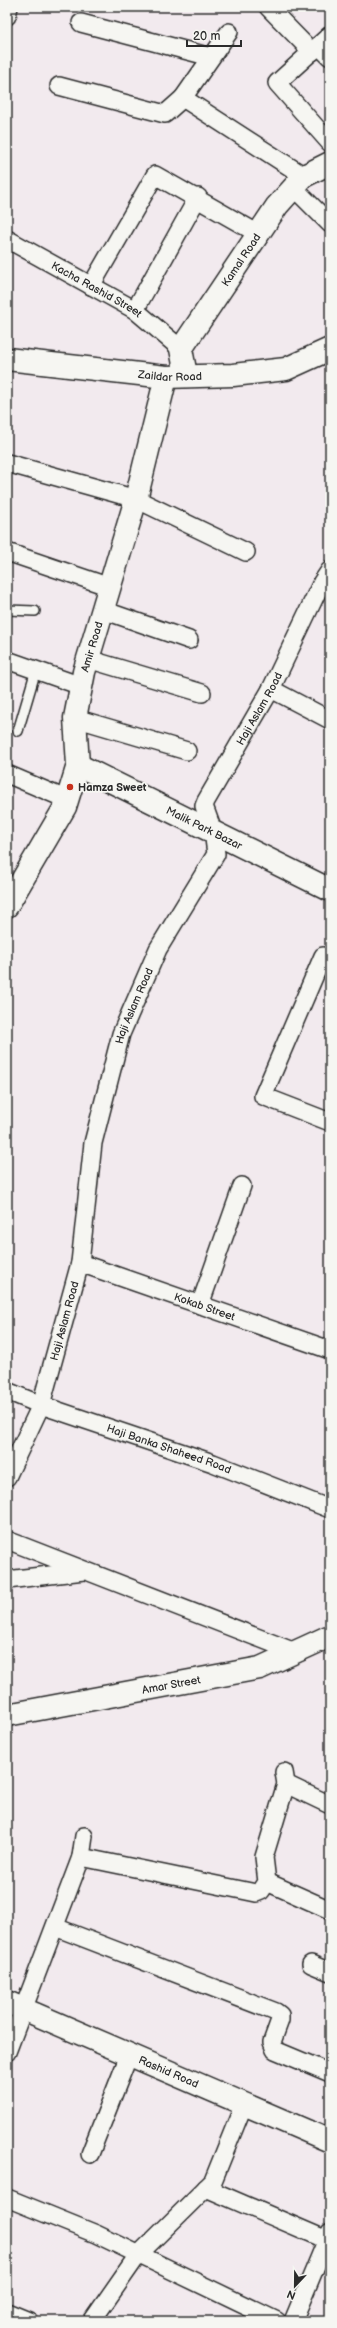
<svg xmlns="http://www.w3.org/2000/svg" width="337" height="2328" font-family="'Balsamiq Sans',sans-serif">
<rect width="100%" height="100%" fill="#f2eaee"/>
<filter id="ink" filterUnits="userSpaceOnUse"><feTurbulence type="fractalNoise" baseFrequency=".025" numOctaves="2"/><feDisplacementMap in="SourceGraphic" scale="8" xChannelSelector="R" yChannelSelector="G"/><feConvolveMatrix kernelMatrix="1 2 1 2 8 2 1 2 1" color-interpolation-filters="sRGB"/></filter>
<g filter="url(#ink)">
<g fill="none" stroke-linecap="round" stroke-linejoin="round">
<g stroke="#2b2b2b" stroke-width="12">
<g id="service">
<polyline points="7,610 35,611"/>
<polyline points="18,731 36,670"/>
</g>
</g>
<g stroke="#2b2b2b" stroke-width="20">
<g id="minor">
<polyline points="268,7 312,52"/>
<polyline points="7,16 9,7"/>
<polyline points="81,23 211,57"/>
<polyline points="229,32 183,98 304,176"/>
<polyline points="330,35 277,83 330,143"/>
<polyline points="319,46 330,57"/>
<polyline points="59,86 165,114 183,98"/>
<polyline points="294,188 330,224"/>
<path id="s1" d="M7,239L135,310L181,349"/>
<polyline points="91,286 155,175 257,233"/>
<polyline points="135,310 198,197"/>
<polyline points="7,463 136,499 246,552"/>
<polyline points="7,552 110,587"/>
<polyline points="103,610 189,640"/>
<polyline points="88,659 202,693"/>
<polyline points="7,660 81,686"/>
<polyline points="271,689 330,720"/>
<polyline points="75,718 187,751"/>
<polyline points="7,774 68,800"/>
<polyline points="323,956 263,1096 330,1122"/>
<path id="s2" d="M80,1263L330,1350"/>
<polyline points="200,1305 242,1186"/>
<path id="s3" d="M7,1391L41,1405L213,1463L330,1509"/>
<path id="s4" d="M7,1477L41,1405L80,1263L93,1143L121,1034L158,949L216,854L213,831L204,806L206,801L271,689L322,582L330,570"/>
<polyline points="7,1540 295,1652"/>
<polyline points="7,1580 84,1571"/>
<polyline points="286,1784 330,1805"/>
<polyline points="84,1836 81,1857 256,1893 261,1891 267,1882 264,1857 286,1784 284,1772"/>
<polyline points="267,1882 330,1910"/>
<polyline points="55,1927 276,2012 280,2015 280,2020 272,2042 275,2050 330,2073"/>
<polyline points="311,1964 330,1972"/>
<polyline points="7,2052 81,1857"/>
<polyline points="90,2154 129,2055"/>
<polyline points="206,2188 327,2240"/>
<polyline points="7,2198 96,2234 277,2321"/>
<polyline points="7,2312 29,2321"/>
<polyline points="92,2321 138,2255 213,2181 244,2104"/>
<polyline points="293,2321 330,2232"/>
</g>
</g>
<g stroke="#2b2b2b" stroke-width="25">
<g id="tertiary">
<path id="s5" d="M186,375L181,349L277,206L304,176L330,163"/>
<path id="s6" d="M78,765L330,890"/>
<path id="s7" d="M7,1715L260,1668L330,1636"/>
</g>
</g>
<g stroke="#2b2b2b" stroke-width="25">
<g id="secondary">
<path id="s8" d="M7,359L166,377L233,375L286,369L330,349"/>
<path id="s9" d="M7,906L65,807L78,765L75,718L84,672L136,499L166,377"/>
<path id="s10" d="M7,2002L330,2141"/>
</g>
</g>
<use href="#service" stroke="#f6f6f2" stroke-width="9"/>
<use href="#minor" stroke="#f6f6f2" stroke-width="17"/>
<use href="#tertiary" stroke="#f6f6f2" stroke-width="22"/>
<use href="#secondary" stroke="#f6f6f2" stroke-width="22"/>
</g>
</g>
<circle fill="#c8321e" stroke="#f6f6f2" stroke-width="1.5" cx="70" cy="787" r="4"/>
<g text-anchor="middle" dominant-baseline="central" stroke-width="3.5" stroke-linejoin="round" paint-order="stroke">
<g font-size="11" fill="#2b2b2b" stroke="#f6f6f2">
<text stroke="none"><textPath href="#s5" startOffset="134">Kamal Road</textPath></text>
<text stroke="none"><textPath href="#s1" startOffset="103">Kacha Rashid Street</textPath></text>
<text stroke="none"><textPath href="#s8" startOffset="164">Zaildar Road</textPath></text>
<text stroke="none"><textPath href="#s9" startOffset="279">Amir Road</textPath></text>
<text stroke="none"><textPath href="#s4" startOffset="826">Haji Aslam Road</textPath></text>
<text stroke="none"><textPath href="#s6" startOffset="141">Malik Park Bazar</textPath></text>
<text stroke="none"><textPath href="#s4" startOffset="491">Haji Aslam Road</textPath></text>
<text stroke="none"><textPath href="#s2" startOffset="132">Kokab Street</textPath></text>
<text stroke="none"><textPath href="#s4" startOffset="167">Haji Aslam Road</textPath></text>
<text stroke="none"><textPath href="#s3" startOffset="172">Haji Banka Shaheed Road</textPath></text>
<text stroke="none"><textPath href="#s7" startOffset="167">Amar Street</textPath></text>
<text stroke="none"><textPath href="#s10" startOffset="176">Rashid Road</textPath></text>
</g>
<g font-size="11" font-weight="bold" fill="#2b2b2b" stroke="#f6f6f2" text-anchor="start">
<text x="78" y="787">Hamza Sweet</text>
</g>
</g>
<rect width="337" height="2328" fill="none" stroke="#f6f6f2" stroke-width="24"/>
<rect x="12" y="12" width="313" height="2304" fill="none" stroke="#2b2b2b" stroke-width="1.5" filter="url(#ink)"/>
<g transform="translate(295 2286) rotate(202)" stroke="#f6f6f2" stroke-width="3" paint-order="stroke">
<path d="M0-3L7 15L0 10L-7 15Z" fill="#2b2b2b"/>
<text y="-6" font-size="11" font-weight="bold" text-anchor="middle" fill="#2b2b2b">N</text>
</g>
<path d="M187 40v6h54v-6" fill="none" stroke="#2b2b2b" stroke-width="2"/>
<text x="193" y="40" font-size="12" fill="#2b2b2b" stroke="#f6f6f2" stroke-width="3" paint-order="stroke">20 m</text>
</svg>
